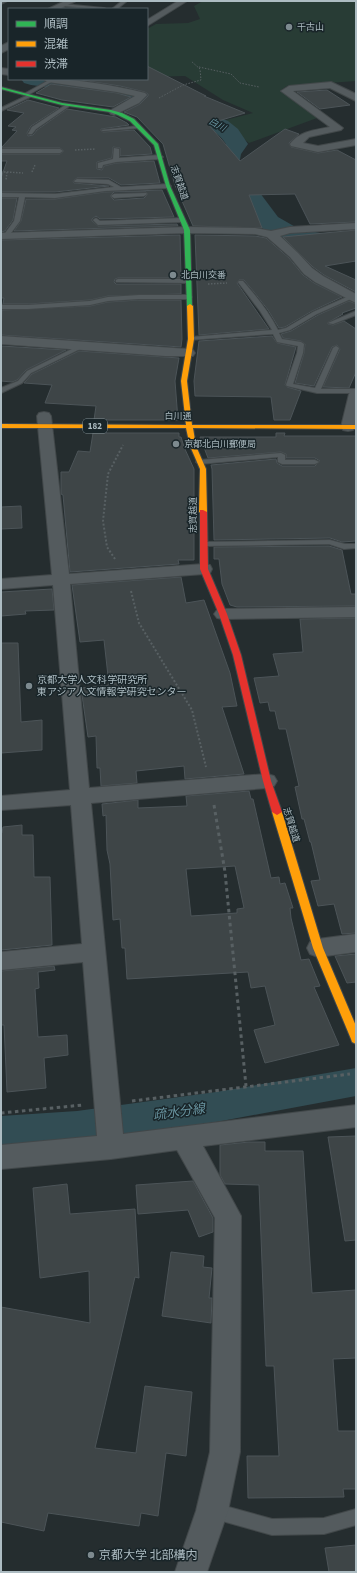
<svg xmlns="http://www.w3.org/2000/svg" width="357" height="1573" font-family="'Source Sans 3','Noto Sans JP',sans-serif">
<rect width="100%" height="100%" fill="#252d2f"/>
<polygon fill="#283c35" points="203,1 356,1 356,81 287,86 281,90 317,118 249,143 222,121 253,113 223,100 185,76 147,77 147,29 156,24 188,23 200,19 194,6"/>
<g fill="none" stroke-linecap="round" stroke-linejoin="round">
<polygon fill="#324d54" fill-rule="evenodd" points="356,1068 356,1096 216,1122 77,1141 1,1146 1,1116 77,1111 216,1092"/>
<path fill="#324d54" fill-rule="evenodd" d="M21,79H70L119,87L171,99L192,106L228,121L238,129L248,144L241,154L239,165L278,217L299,229L320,233L356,245V262L307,245L284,241L260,227L216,165L219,154L226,144C207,108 71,91 31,85L24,83Z"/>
</g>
<g fill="#3e4547" stroke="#4c5458" fill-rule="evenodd">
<polygon points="147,66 206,96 204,96 245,113 208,124 240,161 285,129 299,134 289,143 291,147 318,153 337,150 356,160 356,222 310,224 295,194 249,195 262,228 193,226 175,185 163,144 137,117 124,112 140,104 148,96 148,94 145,92 120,86 74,79 147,79"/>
<polygon points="51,84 117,93 131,97 113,107 62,100 36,93"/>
<polygon points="327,90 350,105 320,109 297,92"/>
<polygon points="28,100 59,108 31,126 27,133 28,136 33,135 37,130 67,109 116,117 127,123 129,125 101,129 100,130 103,132 134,130 150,147 152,154 120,156 120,148 113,147 112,158 97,162 97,169 102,170 104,166 116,163 154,161 160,183 121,185 109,178 77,178 73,181 74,183 109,186 55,192 1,192 1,178 7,161 1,161 1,154 60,154 64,151 60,148 1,148 17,131 12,130 16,127 8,126 24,113 7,110"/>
<path d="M162,190L174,217L100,219L96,216L92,219V221L98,226L177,224L178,226L14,231L21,221L26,199H55L105,192ZM114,192H146L148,194L144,198L114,200L110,196Z"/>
<polygon points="1,198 17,198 13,220 5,231 1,232"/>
<polygon points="356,230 356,261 325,266 356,280 356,292 324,275 313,267 283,237"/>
<polygon points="180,235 181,278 118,278 115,279 114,282 116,284 181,284 181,294 108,296 90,300 28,304 3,304 4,298 1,298 1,240"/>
<polygon points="195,235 255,236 266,238 289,258 303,275 314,283 342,297 312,311 285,327 279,328 268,310 254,292 244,280 239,280 237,283 269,329 199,335"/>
<polygon points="139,300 181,300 182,339 181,347 1,335 2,310 90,306 108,302"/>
<polygon points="349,301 356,304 356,308 342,313 343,314 327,323 328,324 333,325 344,321 356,329 356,372 349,388 323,387 340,349 337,345 332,347 314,386 295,383 304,353 305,344 301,341 283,338 281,334 291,331 318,315"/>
<polygon points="272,336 277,343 296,347 285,385 287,387 301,391 290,420 274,420 271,397 195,396 194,381 199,341"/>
<polygon points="1,346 66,350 26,370 17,380 12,382 1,381"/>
<polygon points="79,351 179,358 175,381 178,420 94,420 96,406 45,403 52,385 24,383 32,374"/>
<polygon points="93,433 179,433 179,437 181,437 184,447 194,469 194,560 178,560 179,564 70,572 63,495 61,494 61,472 69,472 78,451 90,452"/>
<polygon points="276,433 285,433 284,436 356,436 356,541 342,542 330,538 214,540 212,469 211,465 276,459 277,463 282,466 315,466 320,461 315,458 286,458 286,454 281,452 208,458 200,437 276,437"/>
<polygon points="21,506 22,528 1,529 1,507"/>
<polygon points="329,546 342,550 351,594 356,594 356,606 237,607 230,605 222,584 219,559 214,559 214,547"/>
<polygon points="181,577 186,603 204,600 230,673 237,706 222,707 244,774 185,779 184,766 136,771 137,783 101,786 100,768 97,768 96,736 88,737 81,688 109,685 104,640 80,642 72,585"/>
<polygon points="52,589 54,610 25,611 26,614 1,616 1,592"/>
<polygon points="356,618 356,933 342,934 334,904 318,906 311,881 320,880 311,842 310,842 304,819 302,819 295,787 299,786 286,729 279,729 275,711 270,711 268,702 260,703 254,678 279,676 273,654 303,652 300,619"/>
<polygon points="1,643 18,643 21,722 42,720 42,750 1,753"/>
<path d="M249,791L251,799H253L271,878L279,877L280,884L285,883L293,908H290L291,918L301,960L309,959L320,986L314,987L339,1045L265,1063L254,1030L275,1025L265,986L251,988L248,972L127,979L125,948H122L120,919L113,920L110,864L107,850L106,815L103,816L102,804L138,800V808L187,806L186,796ZM235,866L244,908L237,909V913L191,916L186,869Z"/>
<polygon points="22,825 22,835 33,835 34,877 50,877 52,945 1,950 1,833 2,833 3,827"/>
<polygon points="356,954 356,982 347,983 335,956"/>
<polygon points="54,966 55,970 38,972 39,988 35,989 38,1037 67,1035 68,1055 44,1058 46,1088 7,1092 4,1025 1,1025 1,971"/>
<polygon points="356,1136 356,1240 345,1241 328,1137"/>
<polygon points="249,1142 265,1142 265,1151 303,1151 312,1293 356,1290 356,1358 333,1359 338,1431 356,1431 356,1489 343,1489 344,1497 248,1498 247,1456 279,1456 274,1366 266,1366 259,1185 225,1184 220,1175 220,1145"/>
<polygon points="193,1181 213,1218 213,1232 199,1237 188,1210 138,1214 136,1185"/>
<polygon points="67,1184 70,1214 135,1209 139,1278 135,1277 95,1448 136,1453 145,1386 192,1392 186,1456 166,1453 158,1516 141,1513 139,1526 48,1513 44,1531 1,1522 1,1307 90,1323 89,1271 40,1278 33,1188"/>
<polygon points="171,1252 204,1256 203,1267 212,1268 209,1298 212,1298 211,1323 162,1316"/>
<polygon points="356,1545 356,1572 329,1572 325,1548"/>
</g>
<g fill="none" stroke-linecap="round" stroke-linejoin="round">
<g stroke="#42484a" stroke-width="2">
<g id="lane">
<polygon points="122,1 127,1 117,9 112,9"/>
<polygon points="63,4 104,8 106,9 62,6"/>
<polygon points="49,80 53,81 28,95 24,94"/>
<polygon points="28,95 32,96 1,111 1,108"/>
<polygon points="67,104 71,105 36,129 32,134 28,134 32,127"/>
<polygon points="138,126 140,128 103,131 101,130"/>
<polygon points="114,148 119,149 119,158 160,155 163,157 160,159 116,162 103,165 102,168 98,168 98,163 113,159"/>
<polygon points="1,149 60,149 63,151 60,153 1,153"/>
<polygon points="77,179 109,180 121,187 168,184 171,186 168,188 105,191 55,198 25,197 20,221 8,237 4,237 3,236 14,221 19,197 1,197 1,193 55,194 114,187 108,184 75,182 74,181"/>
<polygon points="146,193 147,194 144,196 114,198 111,196 114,194"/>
<polygon points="96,218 100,221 182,218 185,220 182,222 98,225 93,220"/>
<polygon points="118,279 188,279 191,281 188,283 116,282 116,280"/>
<path d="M239,281H243C256,296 269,312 278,330L286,328L313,312L349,296H353V298L317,314L290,330L279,333L282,339L301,342L304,344L303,353L293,384L315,388L333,348L336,346L339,348L321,389H356V393H317L287,386L286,385L297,353L298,346L277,342L273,334L189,340L188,339L191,337L272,330L260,311L238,282Z"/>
<polygon points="139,295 189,295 192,297 189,299 139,299 108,301 90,305 28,309 1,309 1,305 28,305 90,301 108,297"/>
<polygon points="356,311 356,315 333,324 328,323"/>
<polygon points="80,345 83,347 82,348 31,373 22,383 1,393 1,388 18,381 27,371"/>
<polygon points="281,453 285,455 285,460 315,460 319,462 315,464 282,464 278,462 278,457 200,464 196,462 200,460"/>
<polygon points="330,540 345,544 356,544 356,548 344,549 329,544 204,546 200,544 204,542"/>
<polygon points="214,1503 272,1519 324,1518 356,1509 356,1525 324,1534 272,1535 208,1517 206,1511 208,1505"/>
</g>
</g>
<g stroke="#42484a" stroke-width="2">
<g id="street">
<polygon points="1,1 7,1 1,4"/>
<polygon points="65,1 76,1 59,9 48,9"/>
<polygon points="178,1 187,1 147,26 147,20"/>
<polygon points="9,42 9,49 1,53 1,46"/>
<polygon points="1,68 9,69 9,75 1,74"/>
<path d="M43,79C78,79 112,85 145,93L147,95L139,103L114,115L111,114L109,112L111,110L135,96L117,92L48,82Z"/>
<path d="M331,82L356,94V101L330,88L293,91L343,128L341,130L309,137L303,143L318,146L356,139V145L318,152L291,146L290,144C300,131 315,130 330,127L281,91L289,86Z"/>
<polygon points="356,223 356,229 290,233 280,236 298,253 312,268 323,276 356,294 356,303 315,282 304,274 290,257 267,237 255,234 187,233 1,239 1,233 187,227 255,228 271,231 290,227"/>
<polygon points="1,336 188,349 193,350 195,353 193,356 165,356 1,344"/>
<polygon points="356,390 355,427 353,430 348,431 343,430 341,427 349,394 351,391"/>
<polygon points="44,412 49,413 51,416 69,574 204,564 210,565 212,569 210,573 204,574 70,584 89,788 267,774 274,776 277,781 274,786 267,788 91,803 123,1134 356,1105 356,1127 203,1146 241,1216 240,1452 228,1511 207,1572 175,1572 196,1511 210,1452 215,1218 177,1150 111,1159 1,1169 1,1145 97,1136 83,962 1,970 1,952 82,944 71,805 1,810 1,796 70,790 53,585 1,589 1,579 52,575 37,416 39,413"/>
<polygon points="356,607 356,617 223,619 217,618 214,614 217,610 223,609"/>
<polygon points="356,934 356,952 318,957 310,954 307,948 310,942 318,939"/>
</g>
</g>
<g stroke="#42484a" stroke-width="2">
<polygon id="fast" points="1,87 62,103 111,110 122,113 134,119 158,144 170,186 190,230 192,307 187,306 184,230 166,186 154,145 130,121 118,115 110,112 62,105 1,89"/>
</g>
<g stroke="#42484a" stroke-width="2">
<g id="slow">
<polygon points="190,304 193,306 194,339 187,381 192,425 356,425 356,429 193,428 196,446 206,469 207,512 203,514 199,512 200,469 190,446 186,428 1,428 1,424 186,425 181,381 188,339 187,306"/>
<polygon points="277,809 282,812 323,948 356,1026 356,1044 352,1042 351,1039 313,948 272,812"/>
</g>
</g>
<g stroke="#42484a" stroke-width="2">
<polygon id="jam" points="200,510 203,510 207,512 208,569 227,614 241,655 271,781 282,812 277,815 272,812 263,781 233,655 219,614 200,569"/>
</g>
<g stroke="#586063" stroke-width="1" stroke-dasharray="1.5 1.5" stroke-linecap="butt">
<polyline points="199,67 231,74 240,83 259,87"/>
<polyline points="159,98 183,85 201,80 200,69 191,61"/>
</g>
<g stroke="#586063" stroke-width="1.5" stroke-dasharray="1.5 1.5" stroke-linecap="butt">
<polyline points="75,150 96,149"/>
<polyline points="1,172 7,172 6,180"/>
<polyline points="7,172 23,173"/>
<polyline points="32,172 35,165"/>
<polyline points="208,284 227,283"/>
</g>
<g stroke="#586063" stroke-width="2" stroke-dasharray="2 2" stroke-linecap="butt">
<polyline points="115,559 107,547 103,521 108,474 123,445"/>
<polyline points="131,591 139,623 192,710 206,767"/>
</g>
<g stroke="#586063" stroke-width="3" stroke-dasharray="3.5 3.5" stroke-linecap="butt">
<polyline points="214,805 225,872 246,1086"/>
<polyline points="132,1101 350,1074"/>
<polyline points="1,1113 83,1105"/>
</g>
<use href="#lane" fill="#545b5e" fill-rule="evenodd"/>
<use href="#street" fill="#545b5e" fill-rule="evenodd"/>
<use href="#fast" fill="#30b455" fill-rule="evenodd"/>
<use href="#slow" fill="#ff9f0a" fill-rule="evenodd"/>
<use href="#jam" fill="#e5322d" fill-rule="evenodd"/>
</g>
<g fill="#7d8a8f" stroke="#192529" stroke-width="1.5">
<circle cx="289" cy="27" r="4"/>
<circle cx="173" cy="275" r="4"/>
<circle cx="176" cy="444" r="4"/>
<circle cx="29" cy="686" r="4"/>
<circle cx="91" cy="1555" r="4"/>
</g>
<g text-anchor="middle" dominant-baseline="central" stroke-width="3" stroke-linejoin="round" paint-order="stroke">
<g font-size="9" fill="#adbcc2" stroke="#192529" text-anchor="start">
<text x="297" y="27">千古山</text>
<text x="181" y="275">北白川交番</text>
<text x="184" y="444">京都北白川郵便局</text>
</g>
<g font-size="9" font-style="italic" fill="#68939f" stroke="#192529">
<text transform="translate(217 125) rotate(28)">白川</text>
</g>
<g font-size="9" fill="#adbcc2" stroke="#192529">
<text transform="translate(179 183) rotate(71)">志賀越道</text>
<text x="178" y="416">白川通</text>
<text transform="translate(193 515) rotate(-90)">志賀越道</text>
<text transform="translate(291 825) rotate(73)">志賀越道</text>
</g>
<rect fill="#192529" stroke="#818f94" stroke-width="1" x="83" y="419" width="24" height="14" rx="3"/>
<g font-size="9" font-weight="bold" fill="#adbcc2">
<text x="95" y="426">182</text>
</g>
<g font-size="10" fill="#adbcc2" stroke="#192529" text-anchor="start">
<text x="37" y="680">京都大学人文科学研究所<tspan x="37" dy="12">東アジア人文情報学研究センター</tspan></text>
</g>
<g font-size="12" fill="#adbcc2" stroke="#192529" text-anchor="start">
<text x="99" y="1555">京都大学 北部構内</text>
</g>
<g font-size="13" font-style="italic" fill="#68939f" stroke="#192529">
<text transform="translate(179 1112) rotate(-8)">疏水分線</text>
</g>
</g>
<rect width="357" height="1573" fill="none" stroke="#adbcc2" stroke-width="4"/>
<rect x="8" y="8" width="140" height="72" fill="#192529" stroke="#546166"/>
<rect x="16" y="21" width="20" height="6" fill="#30b455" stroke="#546166"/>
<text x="44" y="28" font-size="12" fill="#adbcc2">順調</text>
<rect x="16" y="41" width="20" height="6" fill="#ff9f0a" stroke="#546166"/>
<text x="44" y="48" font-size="12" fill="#adbcc2">混雑</text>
<rect x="16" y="61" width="20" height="6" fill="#e5322d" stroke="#546166"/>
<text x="44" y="68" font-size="12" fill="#adbcc2">渋滞</text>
</svg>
